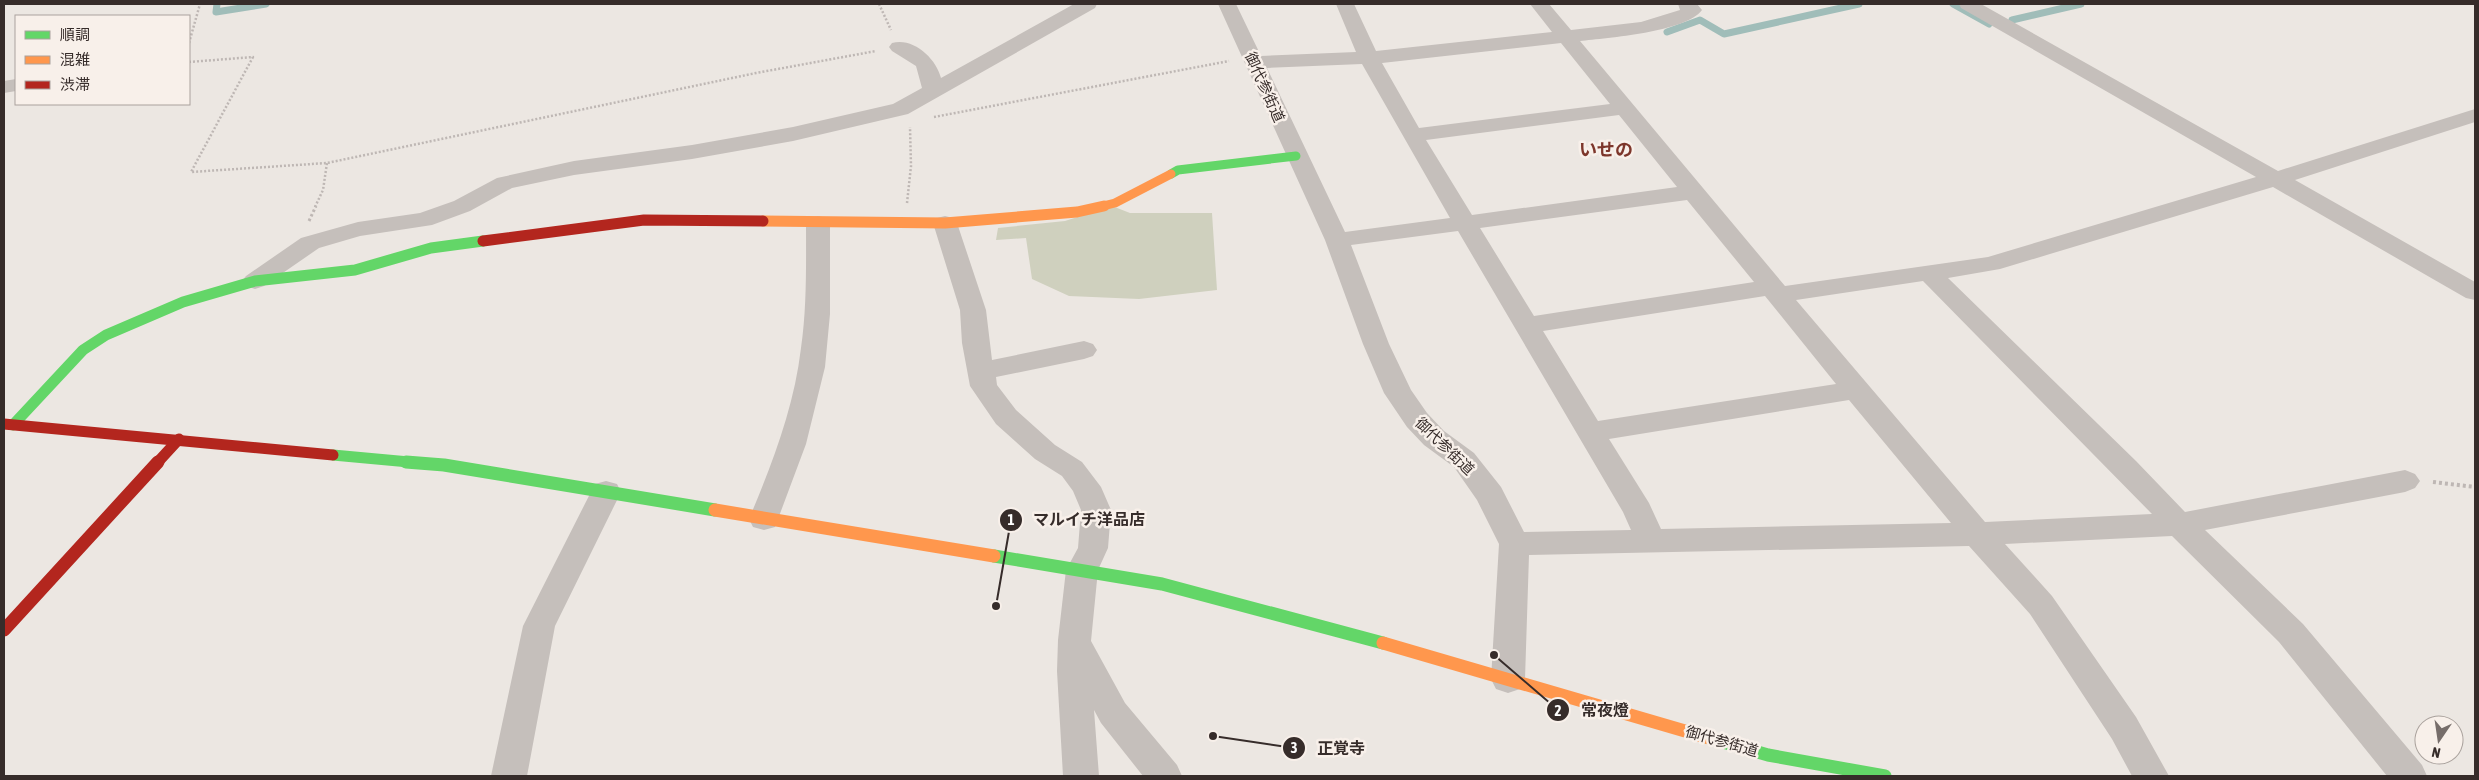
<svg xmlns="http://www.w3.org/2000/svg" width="2479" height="780" font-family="'Asap Condensed','Noto Sans JP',sans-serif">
<rect width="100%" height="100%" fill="#ece7e2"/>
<polygon fill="#cfd0be" points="1112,206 1130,213 1212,213 1217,290 1139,299 1069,296 1032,279 1026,238 996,240 998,228 1065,221"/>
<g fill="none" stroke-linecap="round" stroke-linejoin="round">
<g stroke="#a0bdb9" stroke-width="7">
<polyline points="217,4 216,12 266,4"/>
<polyline points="1953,4 1989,24"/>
<polyline points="2012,20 2081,4"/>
<polyline points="1667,32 1700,20 1724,34 1859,4"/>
</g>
<g stroke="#beb7b4" stroke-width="2.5" stroke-dasharray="2 2" stroke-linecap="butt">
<polyline points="879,4 891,30"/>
<polyline points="189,43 200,4"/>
<polyline points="189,62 253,57 191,172 327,163 756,73 876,51"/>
<polyline points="934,117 1229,61"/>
<polyline points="907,203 911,166 910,127"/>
<polyline points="315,207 323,190 327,163"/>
</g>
<polyline stroke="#beb7b4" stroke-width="3" stroke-dasharray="2.5 2.5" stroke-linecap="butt" points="309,221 316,206"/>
<polyline stroke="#beb7b4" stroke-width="4" stroke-dasharray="3 3" stroke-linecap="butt" points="2433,482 2475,487"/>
<g fill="#c5bfbb" fill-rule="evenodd">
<path d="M1074,4H1097L1095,8L908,114L793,141L692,159L574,175L512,188L470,211L432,225L360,236L319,248L264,286L255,289L246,286L242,281L246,276L301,238L358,222L420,213L454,201L497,178L574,161L692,145L793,127L893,104L922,88L916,66L892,51L889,47L892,43C913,37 936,58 941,78Z"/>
<path d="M1218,4H1236L1261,56L1356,52L1336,4H1354L1376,51L1552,32L1530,4H1549L1571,30L1641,22L1680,10L1678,4H1697L1702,10C1686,32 1607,38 1580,41L1785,286L1988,257L2256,177L1961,8L1959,4H1981L2278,171L2475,109V122L2295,180L2475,282V300L2466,298L2273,187L2000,269L1948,278L2136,461L2185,512L2405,470L2415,474L2420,481L2415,488L2405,492L2205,530L2303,624L2422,765L2427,776H2387L2279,642L2172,536L2005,544L2052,596L2136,717L2169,776H2132L2112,739L2030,614L1969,546L1529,555L1525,679L1520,689L1508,693L1496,689L1491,679L1499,544L1477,500L1454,467L1424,445L1407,427L1384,393L1363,344L1325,240ZM1561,43L1610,104L1419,128L1382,63ZM1362,64L1450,218L1345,232L1267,68ZM1619,115L1677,187L1472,215L1426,140ZM1687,200L1754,282L1534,316L1480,228ZM1458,231L1623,512L1631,530L1524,532L1501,487L1474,453L1444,431L1427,413L1411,390L1389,344L1351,245ZM1923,281L2152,514L1985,522L1796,300ZM1765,296L1836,384L1598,421L1543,331ZM1849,400L1951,523L1661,529L1649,503L1609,439Z"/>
<polygon points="16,79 16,91 4,93 4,81"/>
<path d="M818,216L826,218L830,223V314L825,367L806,444L775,527L764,530L753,527L749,519C772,464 794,408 801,348C807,307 806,265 806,223L810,218Z"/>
<polygon points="945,216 953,218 957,223 986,310 992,360 1084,341 1093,344 1097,350 1093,356 1084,359 996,377 997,385 1016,410 1055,445 1082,462 1101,487 1111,510 1108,548 1098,570 1091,641 1125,703 1177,765 1182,776 1143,776 1101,723 1094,710 1099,776 1063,776 1057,671 1058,640 1066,570 1078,548 1081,510 1073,491 1062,476 1035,459 996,424 970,386 962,343 960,310 933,223 937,218"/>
<polygon points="606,481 617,484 621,492 555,626 527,776 491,776 523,626 595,484"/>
</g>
<polyline stroke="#63d668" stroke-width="9" points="1171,174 1178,170 1296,156"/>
<g stroke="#63d668" stroke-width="11">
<polyline points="13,425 83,350 106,335 183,302 255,281 355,270 431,248 483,241"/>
<polyline points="333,455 420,463"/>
</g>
<g stroke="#63d668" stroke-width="13">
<polyline points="406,462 444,465 715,510"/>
<polyline points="994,556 1162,584 1383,643"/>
<polyline points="1709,738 1768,755 1885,776"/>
</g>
<polyline stroke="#ff974d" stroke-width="9" points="1099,207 1115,203 1171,174"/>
<polyline stroke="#ff974d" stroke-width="11" points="763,221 945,223 1077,212 1104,206"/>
<g stroke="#ff974d" stroke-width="13">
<polyline points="715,510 994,556"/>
<polyline points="1383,643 1709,738"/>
</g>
<g stroke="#b3261e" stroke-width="11">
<polyline points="483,241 644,220 763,221"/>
<polyline points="4,424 333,455"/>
<polyline points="157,463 179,439"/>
</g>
<polyline stroke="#b3261e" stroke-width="13" points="4,630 158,462"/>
</g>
<g text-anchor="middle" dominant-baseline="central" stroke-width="5" stroke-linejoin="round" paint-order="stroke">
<g font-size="15" fill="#362c2a" stroke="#f8f0ea">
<text transform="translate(1265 87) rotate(66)">御代参街道</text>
<text transform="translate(1445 446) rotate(44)">御代参街道</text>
<text transform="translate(1722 741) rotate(16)">御代参街道</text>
</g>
<g font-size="18" font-weight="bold" fill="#7d362b" stroke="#f8f0ea">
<text x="1606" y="149">いせの</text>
</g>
</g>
<path fill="none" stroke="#362c2a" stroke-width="2" d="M996 606L1011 520M1494 655L1558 710M1213 736L1294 748"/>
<g fill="#362c2a" stroke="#f8f0ea" stroke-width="2">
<circle cx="996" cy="606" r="5"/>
<circle cx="1494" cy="655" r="5"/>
<circle cx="1213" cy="736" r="5"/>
<circle cx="1011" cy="520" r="12"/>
<circle cx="1558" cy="710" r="12"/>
<circle cx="1294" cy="748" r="12"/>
</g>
<g font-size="15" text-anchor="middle" font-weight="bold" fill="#fff">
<text x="1011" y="525">1</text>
<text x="1558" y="716">2</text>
<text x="1294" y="753">3</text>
</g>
<g font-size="16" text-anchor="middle" font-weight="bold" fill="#362c2a" stroke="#f8f0ea" stroke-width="5" stroke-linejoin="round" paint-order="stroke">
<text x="1089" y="525">マルイチ洋品店</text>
<text x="1605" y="716">常夜燈</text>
<text x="1341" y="754">正覚寺</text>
</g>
<rect width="2479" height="780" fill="none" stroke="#362c2a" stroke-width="10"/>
<rect x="15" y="15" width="175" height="90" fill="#f8f0ea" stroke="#aaa29d"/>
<rect x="25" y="31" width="25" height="8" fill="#63d668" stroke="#aaa29d"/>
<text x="60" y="40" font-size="15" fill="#362c2a">順調</text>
<rect x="25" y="56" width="25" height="8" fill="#ff974d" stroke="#aaa29d"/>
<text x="60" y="65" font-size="15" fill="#362c2a">混雑</text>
<rect x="25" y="81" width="25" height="8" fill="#b3261e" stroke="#aaa29d"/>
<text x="60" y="90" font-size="15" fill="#362c2a">渋滞</text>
<g transform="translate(2439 740) rotate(193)"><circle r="24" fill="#f8f0ea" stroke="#aaa29d"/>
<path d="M0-4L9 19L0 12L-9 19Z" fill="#766d6a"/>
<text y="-8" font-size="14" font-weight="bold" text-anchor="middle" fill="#362c2a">N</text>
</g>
</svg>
